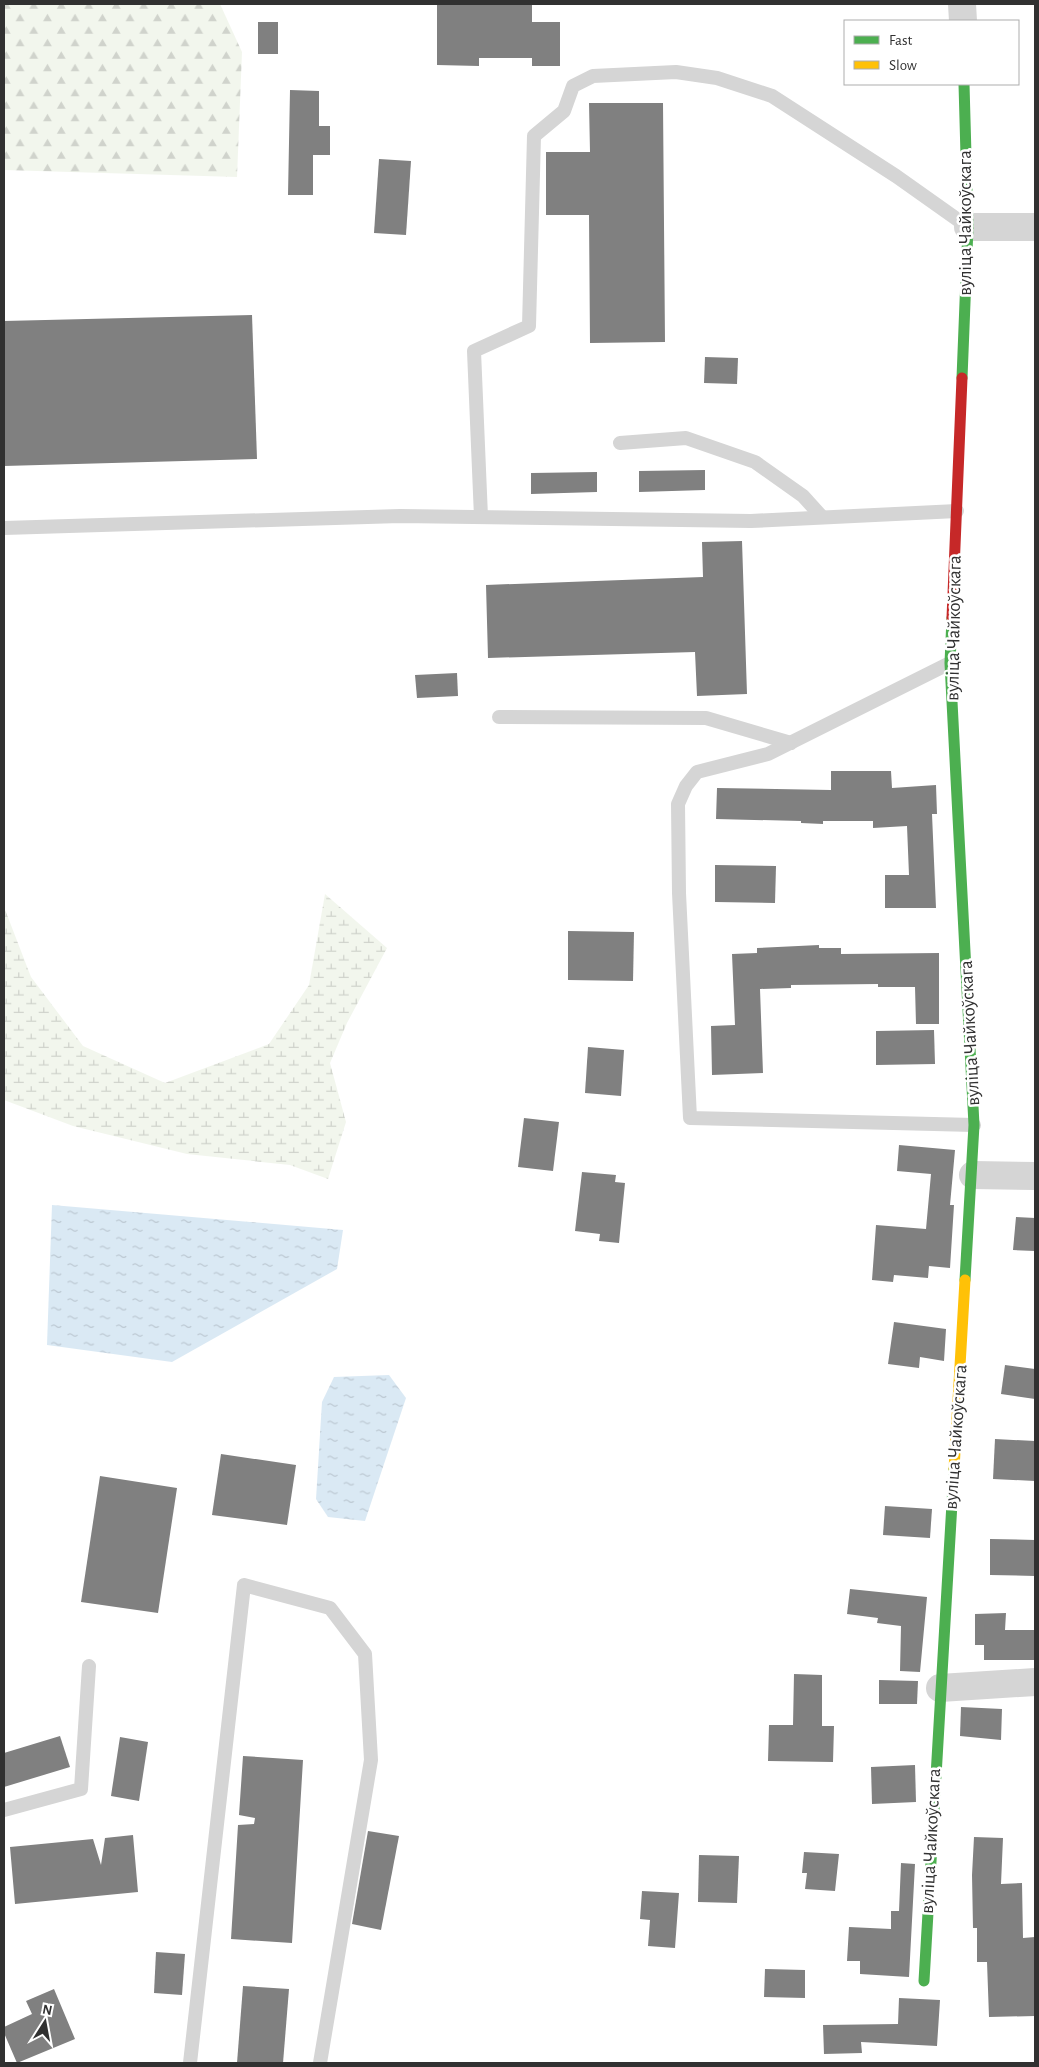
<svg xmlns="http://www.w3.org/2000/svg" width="1039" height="2067" font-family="'Alegreya Sans',sans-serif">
<defs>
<pattern id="forest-firs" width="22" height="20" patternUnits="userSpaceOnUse" patternTransform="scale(1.25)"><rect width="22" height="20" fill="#f2f6ed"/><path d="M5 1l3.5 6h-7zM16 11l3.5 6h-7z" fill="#d0d3cc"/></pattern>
<pattern id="wetland-marsh" width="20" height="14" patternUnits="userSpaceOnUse" patternTransform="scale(1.25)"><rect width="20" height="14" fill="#f2f6ed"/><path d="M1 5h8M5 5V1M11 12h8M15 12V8" fill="none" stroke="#d0d3cc"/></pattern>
<pattern id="water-ripples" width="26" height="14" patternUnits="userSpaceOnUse" patternTransform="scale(1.25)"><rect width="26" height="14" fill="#dae9f4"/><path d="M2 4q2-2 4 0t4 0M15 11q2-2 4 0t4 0" fill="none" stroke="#bcc8d2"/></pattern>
</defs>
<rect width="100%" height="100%" fill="#fff"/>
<polygon fill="url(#forest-firs)" points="4,4 220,4 242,52 237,177 4,170"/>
<polygon fill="url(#wetland-marsh)" points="325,894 387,948 347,1023 330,1063 346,1122 328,1179 290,1165 187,1154 73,1126 4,1100 4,907 31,977 83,1046 165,1083 269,1044 309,985"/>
<g fill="url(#water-ripples)">
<polygon points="52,1205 343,1230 337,1269 172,1362 47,1345"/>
<polygon points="389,1375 406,1398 365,1521 328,1517 316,1499 322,1402 334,1377"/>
</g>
<g fill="#808080">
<polygon points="437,4 532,4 532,22 560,22 560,66 532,66 532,58 479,58 479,66 437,65"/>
<rect x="258" y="22" width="20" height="32"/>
<polygon points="290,90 319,91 319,126 330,126 330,155 313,155 313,195 288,195"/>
<polygon points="589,103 663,103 665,342 590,343 589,215 546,215 546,152 590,152"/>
<polygon points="379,159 411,161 406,235 374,233"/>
<polygon points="252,315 257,459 4,466 4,321"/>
<polygon points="705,357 738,358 737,384 704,383"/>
<polygon points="705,470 705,490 639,492 639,471"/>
<polygon points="597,472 597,492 531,494 531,473"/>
<polygon points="742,541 747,694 697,696 695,652 488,658 486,585 703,577 702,542"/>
<polygon points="457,673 458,696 417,698 415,675"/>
<polygon points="831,771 891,771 892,788 936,785 937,814 932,814 936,908 885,908 885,875 909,875 907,826 873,828 873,821 823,821 823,824 801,823 801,821 716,819 717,788 831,790"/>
<polygon points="715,865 776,866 775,903 715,902"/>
<polygon points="568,931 634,932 633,981 568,980"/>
<polygon points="819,945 819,948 841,948 841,954 939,953 939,1024 916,1024 915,987 878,987 878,984 791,985 791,988 760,989 763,1073 712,1075 711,1026 735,1025 732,954 757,953 757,948"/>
<polygon points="934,1030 935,1064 876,1065 876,1031"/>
<polygon points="588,1047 624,1050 621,1096 585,1093"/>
<polygon points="524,1118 559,1122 553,1171 518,1167"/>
<polygon points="899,1145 955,1150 950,1205 954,1205 950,1268 929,1266 928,1278 894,1275 893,1282 872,1280 876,1225 926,1229 931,1174 897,1171"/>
<polygon points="582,1172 616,1175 615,1182 625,1183 619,1243 599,1241 600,1234 575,1231"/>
<polygon points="1016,1217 1035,1218 1035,1251 1013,1250"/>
<polygon points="894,1322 946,1329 944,1361 920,1357 919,1368 888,1364"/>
<polygon points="1005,1365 1035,1369 1035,1399 1001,1394"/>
<polygon points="995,1439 1035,1441 1035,1481 993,1479"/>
<polygon points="221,1454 296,1465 287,1525 212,1515"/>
<polygon points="100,1476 177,1488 158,1613 81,1602"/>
<polygon points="885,1506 932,1509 930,1538 883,1535"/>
<polygon points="990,1539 1035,1540 1035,1576 990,1575"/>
<polygon points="850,1589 927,1597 920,1672 900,1671 901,1626 877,1623 878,1618 847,1614"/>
<polygon points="1006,1613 1005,1630 1035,1630 1035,1660 984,1660 984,1645 975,1645 975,1614"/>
<polygon points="794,1674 822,1675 822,1726 834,1726 833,1762 768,1761 769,1725 793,1725"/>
<polygon points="879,1680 918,1681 917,1704 879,1704"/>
<polygon points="961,1707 1002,1709 1001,1740 960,1736"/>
<polygon points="60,1736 70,1767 4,1787 4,1753"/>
<polygon points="120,1737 148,1742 139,1801 111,1796"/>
<polygon points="243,1756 303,1760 292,1943 231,1939 238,1825 254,1824 255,1818 239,1815"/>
<polygon points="915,1765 916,1802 872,1804 871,1767"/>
<polygon points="368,1831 399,1836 381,1930 352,1924"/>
<polygon points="133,1835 138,1892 15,1904 10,1847 93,1839 101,1865 105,1838"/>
<polygon points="974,1837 1003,1838 1001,1884 1022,1883 1023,1938 1035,1937 1035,2016 989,2017 987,1962 977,1962 977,1928 973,1928 972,1875"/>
<polygon points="804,1852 839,1854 835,1891 805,1889 807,1873 802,1873"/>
<polygon points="699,1855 739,1856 737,1903 698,1902"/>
<polygon points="901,1863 915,1864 909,1977 860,1974 860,1961 847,1961 849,1927 891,1929 891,1911 899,1911"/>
<polygon points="642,1891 679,1893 675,1948 648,1946 650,1920 640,1919"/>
<polygon points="156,1952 185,1954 182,1995 154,1993"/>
<polygon points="765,1969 805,1970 805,1998 764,1997"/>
<polygon points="243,1986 289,1989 283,2063 237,2063"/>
<polygon points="54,1989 75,2039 17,2063 4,2033 4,2027 32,2014 26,2001"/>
<polygon points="899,1998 940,2000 937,2046 861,2042 862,2053 824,2054 823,2025 898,2024"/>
</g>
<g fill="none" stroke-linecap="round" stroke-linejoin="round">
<g stroke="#d5d5d5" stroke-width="14">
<polyline points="620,443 686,438 755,462 803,496 822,517"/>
<polyline points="481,517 474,351 529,326 534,136 564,111 573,86 593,76 676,72 717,78 772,96 896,176 968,227"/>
<polyline points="4,528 400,516 751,521 957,511"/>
<polyline points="950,663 768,754 697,772 686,786 678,804 679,893 690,1118 974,1125"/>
<polyline points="499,717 706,718 791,743"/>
<polyline points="4,1810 81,1789 89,1666"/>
<polyline points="190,2063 244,1585 330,1608 365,1654 371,1760 320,2063"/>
</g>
<g stroke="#d5d5d5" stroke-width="28">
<polyline points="962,4 963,21"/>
<polyline points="968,227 1035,227"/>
<polyline points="973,1175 1035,1176"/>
<polyline points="940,1688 1035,1682"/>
</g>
<g stroke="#4caf50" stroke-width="11">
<polyline points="962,378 968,227 964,84"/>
<polyline points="952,618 950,663 974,1125 965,1280"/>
<polyline points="924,1981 954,1469"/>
</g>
<polyline stroke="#ffc107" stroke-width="11" points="954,1469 965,1280"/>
<polyline stroke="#c62828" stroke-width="11" points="952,618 962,378"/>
</g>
<g text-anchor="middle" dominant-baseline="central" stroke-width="5" stroke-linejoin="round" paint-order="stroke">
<g font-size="19" fill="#313131" stroke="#fff">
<text transform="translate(965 223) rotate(-90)">вуліца Чайкоўскага</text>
<text transform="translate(954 628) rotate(-89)">вуліца Чайкоўскага</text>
<text transform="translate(970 1033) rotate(-93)">вуліца Чайкоўскага</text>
<text transform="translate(956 1437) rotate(-86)">вуліца Чайкоўскага</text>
<text transform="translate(931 1841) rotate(-87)">вуліца Чайкоўскага</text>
</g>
</g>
<rect width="1039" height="2067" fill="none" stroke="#313131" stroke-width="10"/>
<rect x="844" y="20" width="175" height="65" fill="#ffffff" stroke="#adadad"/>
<rect x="854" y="36" width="25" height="8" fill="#4caf50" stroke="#adadad"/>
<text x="889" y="45" font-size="15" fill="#313131">Fast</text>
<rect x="854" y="61" width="25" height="8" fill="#ffc107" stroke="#adadad"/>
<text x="889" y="70" font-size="15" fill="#313131">Slow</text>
<g transform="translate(45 2022) rotate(11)" stroke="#ffffff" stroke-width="4" paint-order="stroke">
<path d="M0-4L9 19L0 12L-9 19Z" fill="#313131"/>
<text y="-8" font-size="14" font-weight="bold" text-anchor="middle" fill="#313131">N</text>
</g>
</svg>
